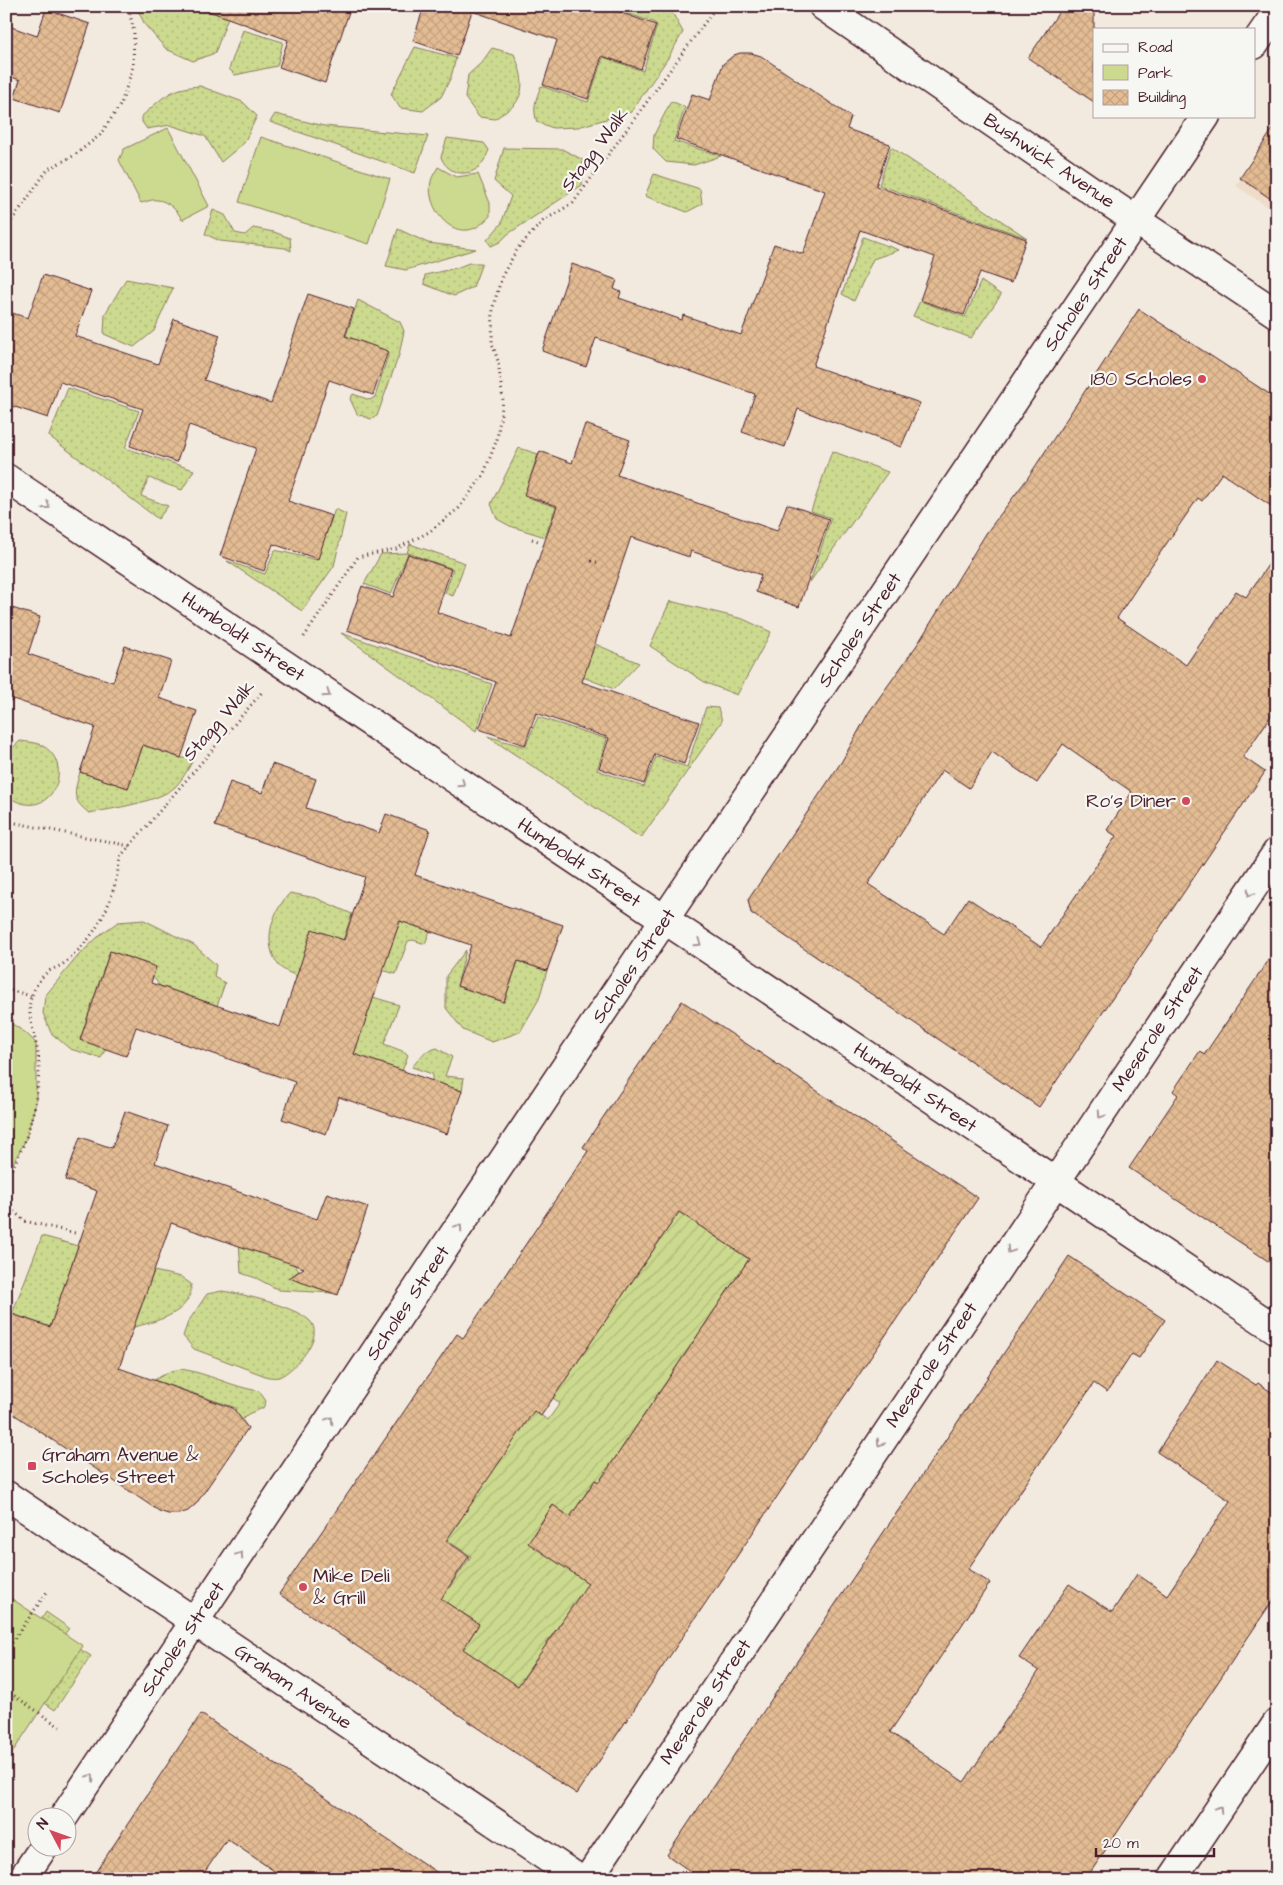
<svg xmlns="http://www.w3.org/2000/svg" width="1283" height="1885" font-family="'Architects Daughter',sans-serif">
<defs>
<pattern id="grass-dots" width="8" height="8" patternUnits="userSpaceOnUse" patternTransform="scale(1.25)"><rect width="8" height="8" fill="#cbda8e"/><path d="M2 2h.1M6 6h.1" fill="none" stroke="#b0bb7b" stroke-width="1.8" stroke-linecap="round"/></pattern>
<pattern id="garden-furrows" width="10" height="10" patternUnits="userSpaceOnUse" patternTransform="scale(1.25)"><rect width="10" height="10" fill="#cbda8e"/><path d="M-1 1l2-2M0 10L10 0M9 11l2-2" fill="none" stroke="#b0bb7b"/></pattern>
<pattern id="building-cross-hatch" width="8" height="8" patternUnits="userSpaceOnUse" patternTransform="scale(1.25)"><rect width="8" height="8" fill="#e3bc93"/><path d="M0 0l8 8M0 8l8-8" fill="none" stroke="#c4a17f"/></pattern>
</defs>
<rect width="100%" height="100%" fill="#f2eadf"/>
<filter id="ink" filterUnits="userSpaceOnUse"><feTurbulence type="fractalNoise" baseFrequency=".02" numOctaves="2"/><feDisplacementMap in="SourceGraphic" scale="10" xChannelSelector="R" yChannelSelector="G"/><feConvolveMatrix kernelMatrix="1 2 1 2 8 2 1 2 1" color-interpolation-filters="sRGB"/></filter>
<g filter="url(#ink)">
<polygon fill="#eedcc8" points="1277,123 1277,213 1236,186"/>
<g fill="url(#grass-dots)" stroke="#8a7c5c">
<polygon points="136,6 232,6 215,53 193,61 166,49 145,25"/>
<path d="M621,6H666L673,14L683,32L668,58L631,112L578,127L553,128L537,122C532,108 536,99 541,86L588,102L603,57L643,71L657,25L653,22L619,11Z"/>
<polygon points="243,30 283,42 277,66 235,75 229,69"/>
<polygon points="415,47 456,58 451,77 441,97 423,111 400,108 391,94"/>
<path d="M492,48L514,54C521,70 527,89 515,104C510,110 501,114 495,119L479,117L465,98L468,75L482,62Z"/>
<path d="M200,86L243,102L257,116L244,143L221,162L205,136L170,125L147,129L142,122V116C164,97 169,88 200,86Z"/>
<polygon points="671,101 685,107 674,141 721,156 694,165 666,162 653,149 654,135"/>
<polygon points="275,114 324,126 428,136 415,173 270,122"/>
<path d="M447,138L484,143L489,150C487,155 484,161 481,165C468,179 447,174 441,157Z"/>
<polygon points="891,147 1027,238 879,185"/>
<polygon points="504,148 562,149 583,160 582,185 508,234 500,242 491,246 487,240 501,224 511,196 494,181"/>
<polygon points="654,174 700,189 702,204 687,212 645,196"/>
<polygon points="213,210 225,215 235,233 245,235 253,228 274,232 290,238 291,251 285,248 220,241 205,234"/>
<polygon points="398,229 428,243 476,249 406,270 386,266"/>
<polygon points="863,237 899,250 873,259 854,301 842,294"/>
<polygon points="469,263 482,263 473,287 454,296 424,284 425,275 456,268"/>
<polygon points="126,279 173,288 154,331 134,347 104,334 105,314"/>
<polygon points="981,281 1001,295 971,338 913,316 920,301 965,317"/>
<polygon points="358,300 400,322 404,331 399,355 377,416 371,419 357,414 350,399 353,394 370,400 375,397 389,352 346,336"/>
<polygon points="68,388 139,411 125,448 194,470 182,490 149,478 141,496 168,506 158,519 49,436"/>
<polygon points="519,448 538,454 524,496 556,507 545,537 510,526 497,519 491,504"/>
<polygon points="832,451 888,472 810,582 831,518 811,511"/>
<polygon points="335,509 346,514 334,566 302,611 227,561 265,574 275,550 317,560"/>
<polygon points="410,544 465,563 453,596 445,593 453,569 408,553 391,594 364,584 381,554 407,553"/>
<polygon points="670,601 743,619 771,632 737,695 706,683 650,646"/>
<polygon points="563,630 639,663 614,689 564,670"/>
<polygon points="341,633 492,684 476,731"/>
<polygon points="706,707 718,708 722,721 641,838 487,736 525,747 538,717 607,739 597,770 644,787 656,757 687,767"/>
<path d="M20,741C27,742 36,742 43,746C77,765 50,828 6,795V754Z"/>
<path d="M143,745L181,758H194C189,768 182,780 175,787C159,802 111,809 89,813C71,799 74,793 80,772L128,788Z"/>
<path d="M290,893L316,898L352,914L343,940L297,976C290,973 281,970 277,963C262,940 273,910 290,893Z"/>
<polygon points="144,920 194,945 216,965 214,977 225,983 217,1006 160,986 153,977 156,967 110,951 80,1040 106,1048 101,1058 70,1049 51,1033 43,1013 45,996 78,956 101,934 118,922"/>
<polygon points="400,921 430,931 425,944 413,940 408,941 396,974 382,970"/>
<polygon points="466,950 457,986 504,1002 518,961 547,971 539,999 520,1032 492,1042 463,1030 446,1008 446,976"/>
<polygon points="373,997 399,1005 384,1044 405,1052 408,1055 402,1071 354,1054"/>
<polygon points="437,1048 452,1057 445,1076 464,1078 462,1091 432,1081 432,1074 412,1067 425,1052"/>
<polygon points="42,1236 78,1246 50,1327 12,1314"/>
<polygon points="239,1240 289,1258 299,1271 291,1277 332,1293 279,1290 256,1278 241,1273"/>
<path d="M154,1271L181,1277L191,1284C192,1315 155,1321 131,1328L106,1304L138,1315Z"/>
<path d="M222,1291C243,1294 293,1306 309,1320C327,1335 294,1371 279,1377C276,1378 271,1377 268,1377L194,1349L183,1336L188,1322L207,1294Z"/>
<path d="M181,1369C208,1373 232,1387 259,1391L266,1401L263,1408L248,1414L242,1420L233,1417L236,1408L154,1380L171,1371Z"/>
<polygon points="46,1612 69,1628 62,1638 91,1656 55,1710 6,1677 6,1674"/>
</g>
<g fill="#cbda8e" stroke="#8a7c5c">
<path d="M168,128L209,206L182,220C179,212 167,200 157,200C152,199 146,202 141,203L119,160L124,149Z"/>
<polygon points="261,137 390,179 369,244 239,202"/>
<path d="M438,167L456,177L478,174L490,203V216C484,222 477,229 468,230C444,233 426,202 431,181C432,176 436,171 438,167Z"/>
<polygon points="6,1020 26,1033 36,1043 36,1102 26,1139 6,1177"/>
<polygon points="6,1595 83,1646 6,1762"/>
</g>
<polygon fill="url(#garden-furrows)" stroke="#8a7c5c" points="679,1212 749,1259 599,1482 595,1480 570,1517 552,1506 528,1542 622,1606 562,1621 546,1644 530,1708 457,1659 479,1624 441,1599 471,1556 425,1526 528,1407 548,1420 560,1403 553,1398"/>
<g fill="url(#building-cross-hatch)" stroke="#4a1f2b" fill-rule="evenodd">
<polygon points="206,6 351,6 325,83 279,67 288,40 206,10"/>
<polygon points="424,6 602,6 656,25 641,69 602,56 588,99 543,85 557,40 472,11 457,56 413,41"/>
<polygon points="1063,6 1094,6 1094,102 1028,58"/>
<polygon points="46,9 90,24 60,113 14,98 20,80 6,75 6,25 37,36"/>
<polygon points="740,53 751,53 761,56 851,117 847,129 890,144 876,186 1026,239 1011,283 980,272 964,315 920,300 935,257 860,230 813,366 920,403 901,447 798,409 785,447 742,432 755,394 596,338 586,367 542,351 572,264 617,280 614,289 621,292 619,298 682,320 683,315 741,335 774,244 803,254 825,191 676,139 692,94 710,100 723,64 734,55"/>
<polygon points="1277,123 1277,203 1240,178"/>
<polygon points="43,275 91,291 75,336 158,364 174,319 220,335 204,380 271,403 308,294 354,309 345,336 388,351 373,395 329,380 288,501 332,516 318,559 273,544 264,571 220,556 256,448 189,425 177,462 130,446 143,409 60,382 48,418 6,404 6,311 28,318"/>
<path d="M1139,309L1277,399V510L1222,473L1202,501L1198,498L1151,566L1117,618L1186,665L1236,591L1246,597L1277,552V707L1243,757L1265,772L1039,1107L751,913L748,900L842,761L869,712L917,645L987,532L1027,479ZM1063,744L1132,792L1107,830L1116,836L1041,947L968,898L944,934L868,884L942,770L969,788L992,752L1037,783Z"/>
<polygon points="585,424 630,440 617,475 777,531 787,504 829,519 799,607 756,592 761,575 691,551 689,557 631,537 582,682 699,722 684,764 655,754 644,784 599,768 609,738 536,713 525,745 479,729 496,682 347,630 362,586 393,597 408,554 451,569 437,612 511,638 557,506 524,495 540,451 572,463"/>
<polygon points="6,606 40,617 28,654 113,682 125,646 171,661 159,698 197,711 181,758 143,745 128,788 80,772 95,727 13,699 12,701 6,700"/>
<polygon points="272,764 316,779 306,808 379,833 386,814 430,830 415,875 563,925 547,971 518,961 504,1002 457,986 471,945 400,921 354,1054 462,1091 447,1134 339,1097 326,1134 282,1119 295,1082 136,1027 126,1056 80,1040 110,951 156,967 151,983 280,1027 312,929 344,940 365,877 215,826 230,782 262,793"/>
<polygon points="1277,948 1277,1267 1129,1168 1178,1095 1173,1091 1200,1051 1204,1055"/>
<path d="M682,1001L978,1198L577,1794L279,1594L457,1334L463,1338L588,1151L583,1147ZM679,1212L749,1259L599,1482L595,1480L570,1517L553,1505L528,1543L588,1583L518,1686L463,1649L479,1624L441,1599L469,1556L446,1541L534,1411L541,1416Z"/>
<polygon points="125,1111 168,1126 155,1163 317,1219 327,1193 368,1207 338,1295 289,1278 304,1268 171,1223 119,1368 233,1408 248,1428 196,1504 188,1511 179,1514 168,1514 159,1511 6,1409 6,1312 50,1327 97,1191 65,1180 80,1137 112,1148"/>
<polygon points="1069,1256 1165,1320 1139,1358 1132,1354 1107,1392 1094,1383 968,1569 990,1583 890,1732 964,1782 1039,1671 1019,1658 1069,1584 1112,1612 1137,1574 1167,1595 1230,1501 1157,1452 1217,1360 1256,1385 1258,1383 1277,1396 1277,1594 1086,1879 701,1879 667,1855"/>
<polygon points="201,1714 388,1840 447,1879 286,1879 227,1839 200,1879 91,1879"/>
</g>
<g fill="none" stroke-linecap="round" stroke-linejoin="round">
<g stroke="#4a1f2b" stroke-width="31">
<g id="minor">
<polyline points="1254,45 1277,12"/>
<polyline points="6,478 1277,1330"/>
<polyline points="6,1495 579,1879"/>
<polyline points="63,1818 664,920 1206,116"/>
<polyline points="22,1879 43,1848"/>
<polyline points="588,1879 1277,852"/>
<polyline points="1172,1879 1277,1723"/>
</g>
</g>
<g stroke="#4a1f2b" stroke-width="31">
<polyline id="secondary" points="823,6 1095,193 1277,314"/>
</g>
<g stroke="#4a1f2b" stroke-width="3" stroke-dasharray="1 4" stroke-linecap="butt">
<polyline points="6,229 48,169 75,155 100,135 121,104 133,67 134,32 128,6"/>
<polyline points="532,539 541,542"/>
<polyline points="591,561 600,563"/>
<polyline points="304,637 358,557 396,549 429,532 459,508 483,476 497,439 503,401 498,361 492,343 493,307 502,276 518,248 543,221 573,203 714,10"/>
<polyline points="6,821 130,846"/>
<polyline points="6,989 31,996"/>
<path d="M6,1177C27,1151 43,1087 38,1054C36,1039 26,1012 31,998C34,988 40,977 49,971C54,968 59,967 63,964C99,935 114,902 120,857L263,691"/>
<polyline points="6,1205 25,1221 75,1233"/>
<polyline points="6,1651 47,1592"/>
<polyline points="6,1690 60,1727"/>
</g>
<use href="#minor" stroke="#f6f6f2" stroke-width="28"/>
<use href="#secondary" stroke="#f6f6f2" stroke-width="28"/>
</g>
<defs><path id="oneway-chevron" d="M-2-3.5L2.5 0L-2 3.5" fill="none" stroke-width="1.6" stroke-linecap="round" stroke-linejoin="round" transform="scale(1.25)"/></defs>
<g stroke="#a99598">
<use href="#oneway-chevron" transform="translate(47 506) rotate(34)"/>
<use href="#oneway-chevron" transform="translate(327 694) rotate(34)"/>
<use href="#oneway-chevron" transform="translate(462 784) rotate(34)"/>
<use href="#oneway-chevron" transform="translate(1250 893) rotate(124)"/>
<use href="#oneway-chevron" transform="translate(698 943) rotate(34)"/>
<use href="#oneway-chevron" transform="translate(1101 1115) rotate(124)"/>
<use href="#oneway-chevron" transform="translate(459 1227) rotate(-56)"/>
<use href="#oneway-chevron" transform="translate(1010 1250) rotate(124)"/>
<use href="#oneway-chevron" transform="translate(330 1420) rotate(-56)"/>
<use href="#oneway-chevron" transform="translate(880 1443) rotate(124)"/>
<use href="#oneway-chevron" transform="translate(240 1555) rotate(-56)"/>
<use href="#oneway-chevron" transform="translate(91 1777) rotate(-56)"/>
<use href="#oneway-chevron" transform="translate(1219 1809) rotate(-56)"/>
</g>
</g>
<g fill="#d1495b" stroke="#f6f6f2" stroke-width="2">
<circle cx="1202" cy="379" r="5"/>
<circle cx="1186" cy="801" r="5"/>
<rect x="27" y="1461" width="10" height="10" rx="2.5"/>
<circle cx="303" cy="1587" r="5"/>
</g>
<g text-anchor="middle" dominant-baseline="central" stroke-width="4.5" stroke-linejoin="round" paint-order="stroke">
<g font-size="19" fill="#4a1f2b" stroke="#f6f6f2">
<text transform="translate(595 150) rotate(-53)">Stagg Walk</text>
<text transform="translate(1049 161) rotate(34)">Bushwick Avenue</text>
<text transform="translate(1086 294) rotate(-56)">Scholes Street</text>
<text transform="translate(860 630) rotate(-56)">Scholes Street</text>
<text transform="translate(243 637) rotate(34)">Humboldt Street</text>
<text transform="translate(219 721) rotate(-49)">Stagg Walk</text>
<text transform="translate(579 863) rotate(34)">Humboldt Street</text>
<text transform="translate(634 966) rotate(-56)">Scholes Street</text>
<text transform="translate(1158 1029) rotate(-56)">Meserole Street</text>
<text transform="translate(915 1088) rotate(34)">Humboldt Street</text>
<text transform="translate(408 1303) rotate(-56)">Scholes Street</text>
<text transform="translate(932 1365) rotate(-56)">Meserole Street</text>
<text transform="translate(183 1639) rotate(-56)">Scholes Street</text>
<text transform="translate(293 1687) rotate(34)">Graham Avenue</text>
<text transform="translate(706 1702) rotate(-56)">Meserole Street</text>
</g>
<g font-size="19" fill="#4a1f2b" stroke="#f6f6f2" text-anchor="end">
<text x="1192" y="379">180 Scholes</text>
<text x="1176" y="801">Ro's Diner</text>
<text x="42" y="1455" text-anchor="start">Graham Avenue &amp;<tspan x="42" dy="22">Scholes Street</tspan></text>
<text x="313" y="1576" text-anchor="start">Mike Deli<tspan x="313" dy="22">&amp; Grill</tspan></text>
</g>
</g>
<rect width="1283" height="1885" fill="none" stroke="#f6f6f2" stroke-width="25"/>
<rect x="12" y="12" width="1258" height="1860" fill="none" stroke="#4a1f2b" stroke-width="2" filter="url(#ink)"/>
<rect x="1093" y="28" width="162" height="90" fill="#f6f6f2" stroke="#b1a0a2"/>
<rect x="1103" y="44" width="25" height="8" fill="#f6f6f2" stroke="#b1a0a2"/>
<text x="1138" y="52" font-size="15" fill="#4a1f2b">Road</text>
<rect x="1103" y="65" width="25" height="15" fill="#cbda8e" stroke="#b1a0a2"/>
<text x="1138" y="78" font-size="15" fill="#4a1f2b">Park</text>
<rect x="1103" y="90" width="25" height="15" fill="url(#building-cross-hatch)" stroke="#b1a0a2"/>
<text x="1138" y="102" font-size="15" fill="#4a1f2b">Building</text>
<g transform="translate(52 1832) rotate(311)"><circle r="24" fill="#f6f6f2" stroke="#b1a0a2"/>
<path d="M0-4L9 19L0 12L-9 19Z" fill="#d1495b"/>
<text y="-8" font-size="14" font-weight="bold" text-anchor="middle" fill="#4a1f2b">N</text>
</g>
<path d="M1096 1848v8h118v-8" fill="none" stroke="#4a1f2b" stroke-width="2.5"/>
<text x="1103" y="1848" font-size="15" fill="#4a1f2b" stroke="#f6f6f2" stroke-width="4" paint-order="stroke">20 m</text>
</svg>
